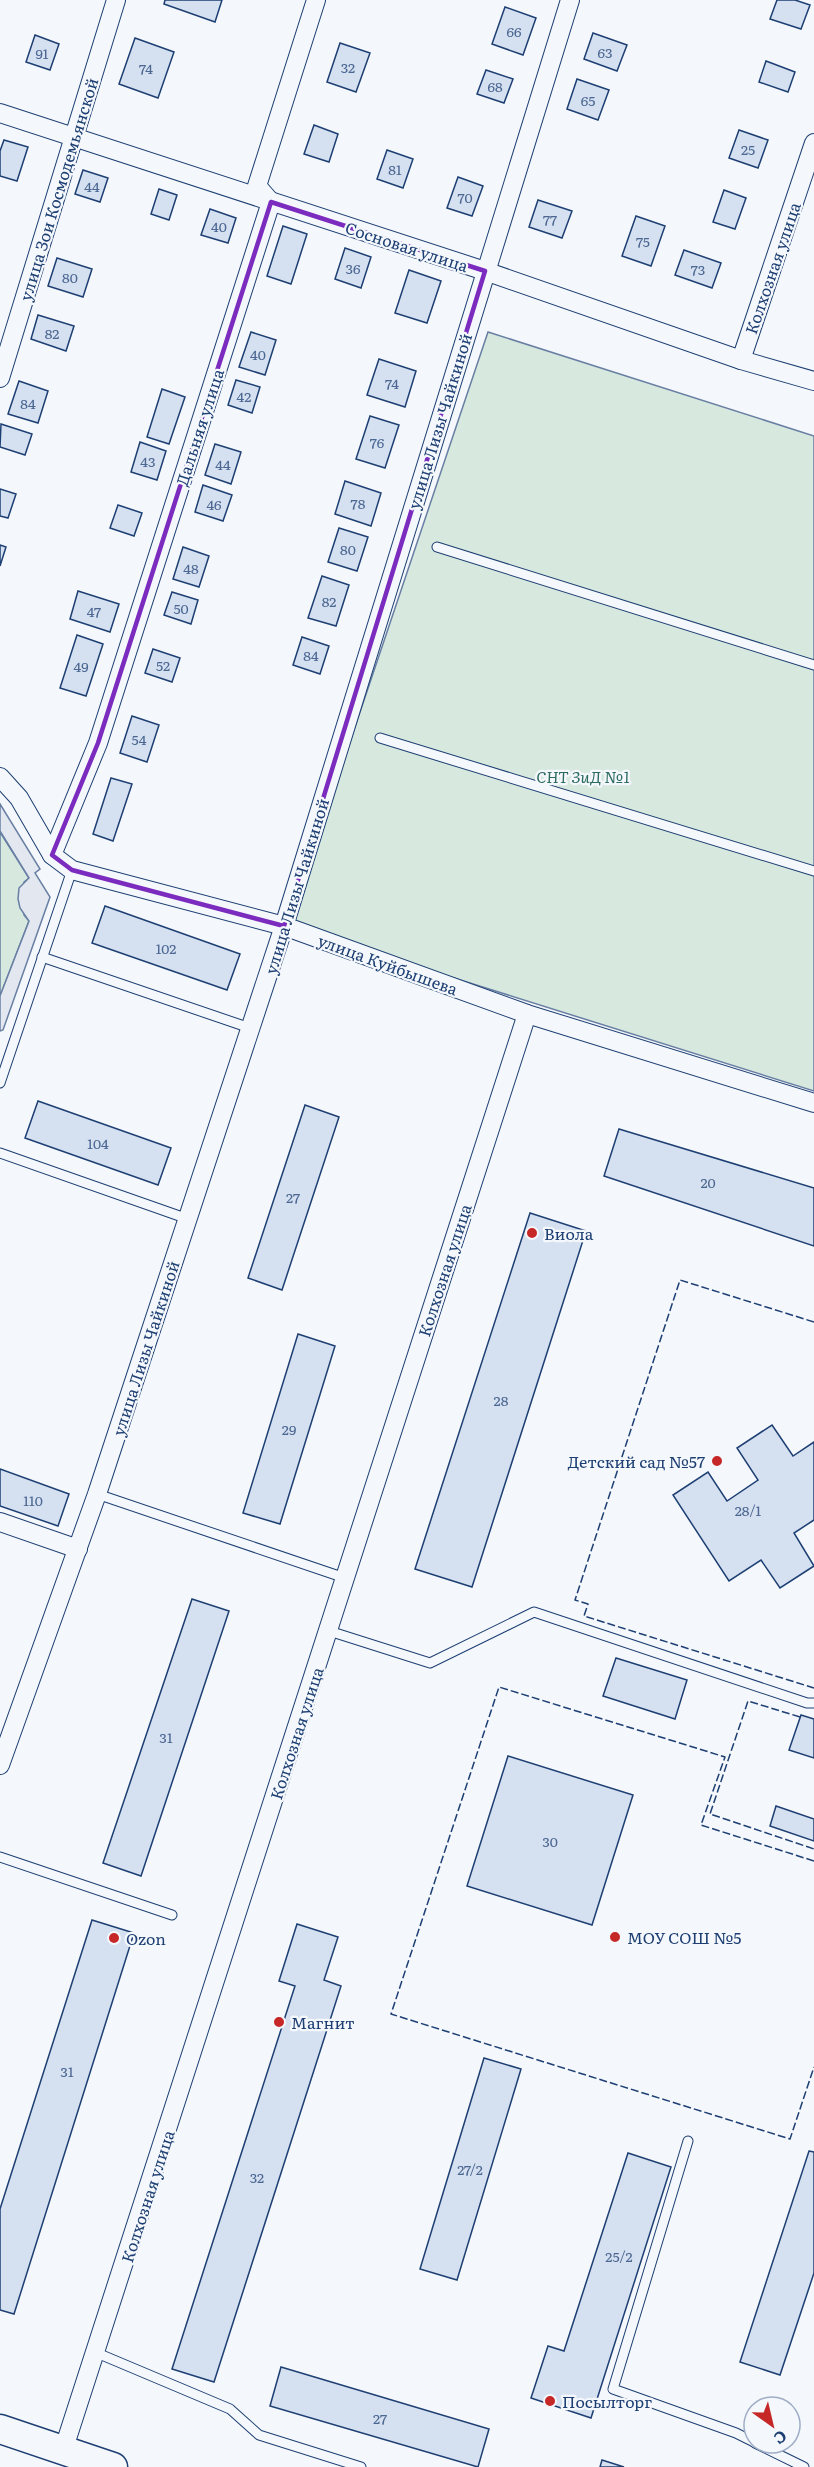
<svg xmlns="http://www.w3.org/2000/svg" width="814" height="2467" font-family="Literata,serif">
<rect width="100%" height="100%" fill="#f4f7fb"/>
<g fill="#d7e8df" stroke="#687fa3" stroke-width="1.5">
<polygon points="488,332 814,436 814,1091 288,926"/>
<polygon points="0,832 29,878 24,882 24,915 29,921 0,996"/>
</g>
<polygon fill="#e3e8f0" stroke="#687fa3" stroke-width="1.5" points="0,804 40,869 35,873 50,897 3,1030 0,1031 0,996 29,921 20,908 18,899 19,888 29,878 0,831"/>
<g fill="#d5e0f0" stroke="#1d3f73" stroke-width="1.5">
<polygon points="165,0 222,0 215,22 164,4"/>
<polygon points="777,0 795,0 810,5 801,29 770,19"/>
<polygon points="505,7 536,18 523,55 492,44"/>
<polygon points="593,33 627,45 617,71 584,59"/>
<polygon points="35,35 59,44 50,70 26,62"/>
<polygon points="135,38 174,52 158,98 119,84"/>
<polygon points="340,43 370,53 356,92 327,82"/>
<polygon points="766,61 795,72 788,92 759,82"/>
<polygon points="486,70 513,79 504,103 477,94"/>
<polygon points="577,79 609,90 598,120 567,109"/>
<polygon points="314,125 338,134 329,162 304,154"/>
<polygon points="739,130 768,140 758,168 729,158"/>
<polygon points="4,140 28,147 17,181 0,176 0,151"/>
<polygon points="387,150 413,159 403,188 377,179"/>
<polygon points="83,170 108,178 100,202 75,194"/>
<polygon points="458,177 483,186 472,216 447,208"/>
<polygon points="159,189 177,195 169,220 151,214"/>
<polygon points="724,190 746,198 735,229 713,222"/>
<polygon points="538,200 572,211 562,238 529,227"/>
<polygon points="210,209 236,218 228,243 201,235"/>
<polygon points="636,216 665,226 651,266 622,256"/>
<polygon points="283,226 307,234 291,284 267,276"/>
<polygon points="345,248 371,257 361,288 335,279"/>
<polygon points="684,250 721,263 712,288 675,275"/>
<polygon points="57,258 92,269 83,297 48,286"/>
<polygon points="409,270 441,281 427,323 395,313"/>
<polygon points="38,315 74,326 66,351 31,339"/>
<polygon points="251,332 276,340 265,375 239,367"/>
<polygon points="379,359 416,371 405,407 367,395"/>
<polygon points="236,380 260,387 252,413 228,405"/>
<polygon points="19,381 48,391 38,423 8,414"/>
<polygon points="162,389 185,397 169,444 147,437"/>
<polygon points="370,416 399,425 385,468 356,459"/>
<polygon points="1,424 32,434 25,455 0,447"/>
<polygon points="140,442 166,451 157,480 131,472"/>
<polygon points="215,444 241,452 231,484 205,475"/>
<polygon points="345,481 381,493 371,526 335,514"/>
<polygon points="203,485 232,495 223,521 195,512"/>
<polygon points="0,489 16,494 8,518 0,516"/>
<polygon points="118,505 142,513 134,536 110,528"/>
<polygon points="339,528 368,537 357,571 328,562"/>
<polygon points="0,545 6,547 0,566"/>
<polygon points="183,547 209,556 199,587 173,579"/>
<polygon points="322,576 349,585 336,626 308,618"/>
<polygon points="78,591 119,604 110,632 70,619"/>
<polygon points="172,592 198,600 191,624 164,615"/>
<polygon points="77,635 103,644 86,696 60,688"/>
<polygon points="302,637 329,646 320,674 293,665"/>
<polygon points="153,649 180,658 172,682 145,673"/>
<polygon points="132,716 159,725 147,762 120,753"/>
<polygon points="111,778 132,784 113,841 93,834"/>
<polygon points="105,906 240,954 227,990 92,943"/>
<polygon points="38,1101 171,1148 158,1185 25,1138"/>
<polygon points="305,1105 339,1117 282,1290 248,1278"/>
<polygon points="619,1129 814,1188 814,1246 604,1176"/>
<polygon points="530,1213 586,1231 472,1587 415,1569"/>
<polygon points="298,1334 335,1346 280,1524 243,1513"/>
<polygon points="772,1425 793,1456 814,1442 814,1520 794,1533 814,1566 780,1588 761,1560 729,1581 673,1495 708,1472 727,1501 758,1480 737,1448"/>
<polygon points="0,1469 69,1494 58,1526 0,1506"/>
<polygon points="192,1599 229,1611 141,1876 103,1863"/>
<polygon points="616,1658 687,1680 675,1719 603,1696"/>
<polygon points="801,1715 814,1719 814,1758 789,1750"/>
<polygon points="508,1756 633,1795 592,1925 467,1886"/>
<polygon points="776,1806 814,1819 814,1841 770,1826"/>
<polygon points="92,1920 134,1933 14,2314 0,2310 0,2209"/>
<polygon points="297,1924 338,1937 324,1980 341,1986 214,2382 172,2369 295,1986 279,1981"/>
<polygon points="484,2058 521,2069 457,2280 420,2269"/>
<polygon points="809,2151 814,2152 814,2273 780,2375 740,2362"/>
<polygon points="628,2153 671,2167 591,2418 531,2398 548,2346 564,2351"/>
<polygon points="281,2367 489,2429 478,2467 270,2406"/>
<polygon points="602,2460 624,2467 600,2467"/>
</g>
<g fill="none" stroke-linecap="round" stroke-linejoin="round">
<g stroke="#1d3f73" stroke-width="11">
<g id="lane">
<polyline points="437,547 814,665"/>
<polyline points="380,738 814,871"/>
<polyline points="42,957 250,1028"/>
<polyline points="0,1083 72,870"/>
<polyline points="0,1153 188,1219"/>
<polyline points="97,1494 345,1578"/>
<polyline points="329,1631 430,1663 534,1612 807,1703 814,1703"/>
<polyline points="0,1857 172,1915"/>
<polyline points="688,2141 613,2389 736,2433 754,2442"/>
<polyline points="97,2353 230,2409 259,2435 361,2467"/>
<polyline points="755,2443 804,2467"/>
</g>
</g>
<g stroke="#1d3f73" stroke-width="20">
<g id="street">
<polyline points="0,113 485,271 741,360 814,381"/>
<polyline points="741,360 814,143"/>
<polyline points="0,378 116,0"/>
<polyline points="0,777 19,798 52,855 72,870 284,926 527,1014 814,1103"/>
<polyline points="52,855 98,743 271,202 257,186 316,0"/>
<polyline points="0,1522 78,1549"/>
<polyline points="0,1765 97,1494 284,926 570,0"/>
<polyline points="63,2451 527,1014"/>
</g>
</g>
<g stroke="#1d3f73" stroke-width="31">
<polyline id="primary" points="0,2429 113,2467"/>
</g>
<use href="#lane" stroke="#f4f7fb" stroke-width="9"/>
<use href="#street" stroke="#f4f7fb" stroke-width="18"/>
<use href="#primary" stroke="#f4f7fb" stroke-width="28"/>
<g stroke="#1d3f73" stroke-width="1.5" stroke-dasharray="8 3" stroke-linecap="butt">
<polyline points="814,1322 680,1280 575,1600 588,1604 584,1616 814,1688"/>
<polyline points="800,1717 748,1701 710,1814 814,1849"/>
<polyline points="814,1861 701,1825 725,1757 499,1687 391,2014 790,2139 814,2067"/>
</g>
</g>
<path fill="none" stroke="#7b2cbf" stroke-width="4.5" stroke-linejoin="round" d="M271,202L485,271L284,926L72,870L52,855L98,743Z"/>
<g fill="#c62828" stroke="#f4f7fb" stroke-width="2">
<circle cx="532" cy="1233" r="6"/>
<circle cx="717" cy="1461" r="6"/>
<circle cx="615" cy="1937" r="6"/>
<circle cx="114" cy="1938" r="6"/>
<circle cx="279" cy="2022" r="6"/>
<circle cx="550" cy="2401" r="6"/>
</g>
<g text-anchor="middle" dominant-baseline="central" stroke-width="4.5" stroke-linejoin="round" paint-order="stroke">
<g font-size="14" fill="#4b6792">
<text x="514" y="31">66</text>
<text x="605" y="52">63</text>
<text x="42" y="53">91</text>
<text x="348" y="67">32</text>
<text x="146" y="68">74</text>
<text x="495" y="86">68</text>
<text x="588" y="100">65</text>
<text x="748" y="149">25</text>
<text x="395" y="169">81</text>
<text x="92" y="186">44</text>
<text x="465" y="197">70</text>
<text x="550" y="219">77</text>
<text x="219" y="226">40</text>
<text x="643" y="241">75</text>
<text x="353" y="268">36</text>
<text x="698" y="269">73</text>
<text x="70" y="277">80</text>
<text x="52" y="333">82</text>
<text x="258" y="354">40</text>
<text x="392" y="383">74</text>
<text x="244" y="396">42</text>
<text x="28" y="403">84</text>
<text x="377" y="442">76</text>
<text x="148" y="461">43</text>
<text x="223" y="464">44</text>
<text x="358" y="503">78</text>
<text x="214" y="504">46</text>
<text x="348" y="549">80</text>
<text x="191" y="568">48</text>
<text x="329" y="601">82</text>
<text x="181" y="608">50</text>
<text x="94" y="611">47</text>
<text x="311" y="655">84</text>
<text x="163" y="665">52</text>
<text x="81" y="666">49</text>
<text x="139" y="739">54</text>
<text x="166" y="948">102</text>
<text x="98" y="1143">104</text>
<text x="708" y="1182">20</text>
<text x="293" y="1197">27</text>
<text x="501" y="1400">28</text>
<text x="289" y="1429">29</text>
<text x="33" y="1500">110</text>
<text x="748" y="1510">28/1</text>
<text x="166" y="1737">31</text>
<text x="550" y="1841">30</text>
<text x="67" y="2071">31</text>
<text x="470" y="2169">27/2</text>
<text x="257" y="2177">32</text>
<text x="619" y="2256">25/2</text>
<text x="380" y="2418">27</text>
</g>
<g font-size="16" fill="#1d3f73" stroke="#f4f7fb">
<text transform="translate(58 189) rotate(-73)">улица Зои Космодемьянской</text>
<text transform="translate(407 246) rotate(18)">Сосновая улица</text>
<text transform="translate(772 268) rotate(-71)">Колхозная улица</text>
<text transform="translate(439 421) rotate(-73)">улица Лизы Чайкиной</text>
<text transform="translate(199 427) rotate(-72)">Дальняя улица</text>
<text transform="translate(296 886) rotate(-73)">улица Лизы Чайкиной</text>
<text transform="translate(388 964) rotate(20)">улица Куйбышева</text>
<text transform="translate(444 1270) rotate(-72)">Колхозная улица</text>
<text transform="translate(145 1348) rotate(-72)">улица Лизы Чайкиной</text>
<text transform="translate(296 1733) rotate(-72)">Колхозная улица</text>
<text transform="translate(147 2196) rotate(-72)">Колхозная улица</text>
</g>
<g font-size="16" font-style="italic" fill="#2c6c60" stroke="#f4f7fb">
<text x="583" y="776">СНТ ЗиД №1</text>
</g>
<g font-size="16" fill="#1d3f73" stroke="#f4f7fb" text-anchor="start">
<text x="544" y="1233">Виола</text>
<text x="705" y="1461" text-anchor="end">Детский сад №57</text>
<text x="627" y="1937">МОУ СОШ №5</text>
<text x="126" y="1938">Ozon</text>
<text x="291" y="2022">Магнит</text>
<text x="562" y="2401">Посылторг</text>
</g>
</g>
<g transform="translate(772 2425) rotate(146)"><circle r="28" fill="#f4f7fb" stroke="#9eadc5" stroke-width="1.5"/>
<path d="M0-4.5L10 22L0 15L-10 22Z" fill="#c62828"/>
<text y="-9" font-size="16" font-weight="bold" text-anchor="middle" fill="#1d3f73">С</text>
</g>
</svg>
